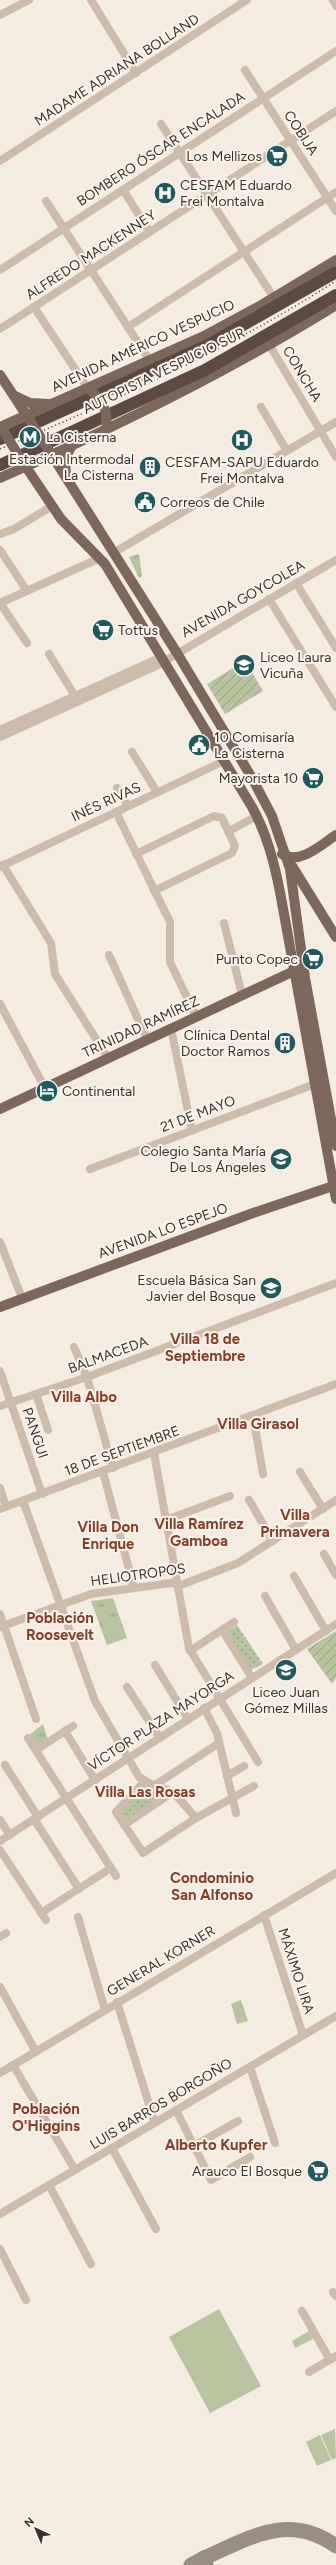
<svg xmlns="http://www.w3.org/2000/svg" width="336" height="2565" font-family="Figtree,sans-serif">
<defs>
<pattern id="grass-tufts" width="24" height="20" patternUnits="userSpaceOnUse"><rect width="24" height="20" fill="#b8c4a0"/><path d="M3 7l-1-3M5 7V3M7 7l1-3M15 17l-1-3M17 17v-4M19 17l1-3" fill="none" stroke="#97a083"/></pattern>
<pattern id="park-dots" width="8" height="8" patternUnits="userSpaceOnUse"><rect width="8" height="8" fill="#b8c4a0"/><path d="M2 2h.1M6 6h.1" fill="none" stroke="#97a083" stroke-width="1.8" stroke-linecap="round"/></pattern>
<pattern id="garden-furrows" width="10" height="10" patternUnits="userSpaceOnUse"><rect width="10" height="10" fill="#b8c4a0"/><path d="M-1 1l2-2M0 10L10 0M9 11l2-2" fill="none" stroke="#97a083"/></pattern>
</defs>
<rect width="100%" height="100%" fill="#f4ebe1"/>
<g fill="url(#grass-tufts)">
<polygon points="139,554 142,576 139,578 129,557"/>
<polygon points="113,1598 127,1638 107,1645 91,1601"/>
<polygon points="43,1724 48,1740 38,1747 29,1735"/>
</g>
<g fill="url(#park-dots)">
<polygon points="237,1625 263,1664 249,1671 225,1633"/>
<polygon points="144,1786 168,1794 126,1821 118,1812"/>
</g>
<g fill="url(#garden-furrows)">
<polygon points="245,661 263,691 225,714 207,684"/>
<polygon points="336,1631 336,1678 332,1684 307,1649"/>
</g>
<g fill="#b8c4a0">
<polygon points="111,1620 117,1638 108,1641 102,1623"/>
<polygon points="241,2000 248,2021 237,2024 231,2004"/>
<polygon points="219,2309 261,2386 210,2413 169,2337"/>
<polygon points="309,2331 313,2339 295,2348 292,2341"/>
<polygon points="335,2429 336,2458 332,2460 321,2435"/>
<polygon points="320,2435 331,2460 317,2466 306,2442"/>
</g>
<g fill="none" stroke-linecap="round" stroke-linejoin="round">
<g stroke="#988e86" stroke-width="15">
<path d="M204,2558C250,2538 288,2512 336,2546"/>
<polyline points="191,2565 204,2558 206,2565"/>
</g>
<g stroke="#cdbbac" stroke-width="8">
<polyline points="91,0 136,73"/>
<polyline points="333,0 336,6"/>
<polyline points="0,15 29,0"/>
<polyline points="245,70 336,211"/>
<polyline points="161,124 274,298"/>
<polyline points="0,161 247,0"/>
<polyline points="123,190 150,232"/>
<polyline points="46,201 150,361"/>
<polyline points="0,270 336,51"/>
<polyline points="34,307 87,387"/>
<polyline points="128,327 336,192"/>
<polyline points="0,329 336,111"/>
<polyline points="270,346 336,457"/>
<polyline points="261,407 287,451"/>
<polyline points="0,534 14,529 52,506"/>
<polyline points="0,550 27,591"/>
<polyline points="113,553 336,422"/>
<polyline points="296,583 336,648"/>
<polyline points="269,599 336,707"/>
<polyline points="0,603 100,558"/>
<polyline points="0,603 27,643"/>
<polyline points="49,654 75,696"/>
<polyline points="0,730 155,660 164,660"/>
<polyline points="0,737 158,665 336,560"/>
<polyline points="132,752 157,792"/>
<polyline points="117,788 128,806"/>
<polyline points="116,812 170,922 170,962 196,1016"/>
<polyline points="229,831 257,816"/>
<polyline points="136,854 214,816 222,818 235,846 232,853 154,891"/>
<polyline points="3,865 51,943 55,974 108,1058"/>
<polyline points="0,867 224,761"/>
<polyline points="224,923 242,995"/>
<polyline points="109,955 147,1039"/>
<polyline points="0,1004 45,1088"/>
<polyline points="171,1028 192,1131"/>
<polyline points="90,1169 315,1084"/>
<polyline points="0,1242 22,1298"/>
<polyline points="74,1347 87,1377 113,1468"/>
<polyline points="0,1371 42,1494"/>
<polyline points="36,1394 48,1430"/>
<polyline points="0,1406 87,1377 336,1283"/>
<polyline points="253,1416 263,1474"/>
<polyline points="154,1453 189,1648 258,1762"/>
<polyline points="103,1472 134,1588"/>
<polyline points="300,1472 323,1509"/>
<polyline points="0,1488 6,1507"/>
<polyline points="249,1500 273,1541"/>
<polyline points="23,1501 95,1701 139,1777 149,1783 173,1792 196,1818"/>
<polyline points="0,1509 336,1384"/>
<polyline points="166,1520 230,1496"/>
<polyline points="324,1554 336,1575"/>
<polyline points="294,1576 326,1631"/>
<polyline points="265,1596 296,1650"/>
<polyline points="0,1614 36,1719"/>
<polyline points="0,1627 91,1594 171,1583 181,1585 238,1563 336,1500"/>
<polyline points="222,1630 252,1678"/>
<polyline points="190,1651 234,1622"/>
<polyline points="155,1665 188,1719"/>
<polyline points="127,1687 160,1738"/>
<polyline points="204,1708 217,1733 236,1813"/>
<polyline points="65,1731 95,1780"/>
<polyline points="28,1738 116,1876"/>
<polyline points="36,1750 73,1726"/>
<polyline points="5,1765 38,1817"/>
<polyline points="227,1776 244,1766"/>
<polyline points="145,1781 116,1812 143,1853 196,1818 254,1786"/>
<polyline points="155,1785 219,1743"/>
<polyline points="34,1819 79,1889"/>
<polyline points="0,1820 10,1835"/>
<polyline points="124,1825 173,1792"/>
<polyline points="0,1841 336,1624"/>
<polyline points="0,1850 46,1920"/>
<polyline points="41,1913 111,1868"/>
<polyline points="264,1915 303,2035"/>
<polyline points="78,1917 105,2010"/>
<polyline points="0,1937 6,1933"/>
<polyline points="0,1987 36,2052"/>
<polyline points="117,2002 155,2123"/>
<polyline points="13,2065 75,2170"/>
<polyline points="250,2067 275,2143"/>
<polyline points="0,2073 336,1873"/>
<polyline points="176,2110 211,2180 250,2157"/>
<polyline points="194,2146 238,2121"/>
<polyline points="112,2148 156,2229"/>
<polyline points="49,2185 91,2264"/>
<polyline points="0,2214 336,2016"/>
<polyline points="0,2249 26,2300"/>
<polyline points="333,2292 336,2296"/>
<polyline points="302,2311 330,2360"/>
<polyline points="309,2372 336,2356"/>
</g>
<g stroke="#7d675c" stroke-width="10">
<polyline points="0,375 29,419"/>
<polyline points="15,396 30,403 48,404"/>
<polyline points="0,427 206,335 258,307 336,260"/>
<polyline points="48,449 177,653 252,778 272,816 290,869 305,978 336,1146"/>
<path d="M22,461L61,519L105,564L252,807C267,834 274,862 280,892L336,1199"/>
<polyline points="66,476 65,459 72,445"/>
<path d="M0,478C116,427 228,372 336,305"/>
<path d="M282,854C300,865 321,845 336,835"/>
<polyline points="292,866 336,937"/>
<polyline points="0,1109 294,971"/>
<polyline points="0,1307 253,1213 336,1185"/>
</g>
<g stroke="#5c4a42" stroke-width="12">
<polyline points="0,439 208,345 336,272"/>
<polyline points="0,465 205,370 336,295"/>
</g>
<path stroke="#3b302b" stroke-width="1.5" stroke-dasharray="1 3" stroke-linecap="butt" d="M0,449C116,400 230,349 336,281"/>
<g stroke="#7d675c" stroke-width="10">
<path d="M91,391C101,398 108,411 106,423"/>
<polyline points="29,419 48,449"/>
<polyline points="3,430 22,461"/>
</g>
</g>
<defs>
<g id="supermarket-disc" transform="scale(1.15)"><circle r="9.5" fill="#1f5a5e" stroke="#fbf5ee"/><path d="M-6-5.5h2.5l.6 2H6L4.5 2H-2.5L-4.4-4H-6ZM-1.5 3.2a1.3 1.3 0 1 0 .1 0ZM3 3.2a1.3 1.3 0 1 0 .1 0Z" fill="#fff"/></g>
<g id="hospital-disc" transform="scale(1.15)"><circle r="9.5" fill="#1f5a5e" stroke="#fbf5ee"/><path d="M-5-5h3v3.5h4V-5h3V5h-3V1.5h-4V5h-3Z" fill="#fff"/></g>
<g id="metro-disc" transform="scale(1.15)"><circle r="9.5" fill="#1f5a5e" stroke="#fbf5ee"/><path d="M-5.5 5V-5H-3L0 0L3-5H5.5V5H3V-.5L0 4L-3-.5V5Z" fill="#fff"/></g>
<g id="building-disc" transform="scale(1.15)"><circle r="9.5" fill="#1f5a5e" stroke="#fbf5ee"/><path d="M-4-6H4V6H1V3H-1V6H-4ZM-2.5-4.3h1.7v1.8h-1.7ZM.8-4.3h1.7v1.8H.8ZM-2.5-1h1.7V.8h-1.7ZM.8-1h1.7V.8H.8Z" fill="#fff"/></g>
<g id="civic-disc" transform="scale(1.15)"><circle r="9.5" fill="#1f5a5e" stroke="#fbf5ee"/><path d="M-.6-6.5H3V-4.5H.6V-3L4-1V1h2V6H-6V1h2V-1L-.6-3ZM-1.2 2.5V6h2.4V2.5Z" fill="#fff"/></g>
<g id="school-disc" transform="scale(1.15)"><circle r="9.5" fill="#1f5a5e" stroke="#fbf5ee"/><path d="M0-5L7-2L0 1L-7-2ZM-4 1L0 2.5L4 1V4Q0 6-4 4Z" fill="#fff"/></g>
<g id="hotel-disc" transform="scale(1.15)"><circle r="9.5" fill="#1f5a5e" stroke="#fbf5ee"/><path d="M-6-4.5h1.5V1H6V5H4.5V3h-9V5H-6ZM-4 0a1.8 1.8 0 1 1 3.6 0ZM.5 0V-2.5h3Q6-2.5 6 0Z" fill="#fff"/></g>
</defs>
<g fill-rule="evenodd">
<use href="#supermarket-disc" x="277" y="156"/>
<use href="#hospital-disc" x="165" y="193"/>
<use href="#metro-disc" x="30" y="437"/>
<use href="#hospital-disc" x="242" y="440"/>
<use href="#building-disc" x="150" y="467"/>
<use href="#civic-disc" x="145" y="502"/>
<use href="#supermarket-disc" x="103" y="630"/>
<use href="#school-disc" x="244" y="665"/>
<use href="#civic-disc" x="199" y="745"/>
<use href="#supermarket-disc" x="313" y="778"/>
<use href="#supermarket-disc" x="313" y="959"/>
<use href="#building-disc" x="285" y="1043"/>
<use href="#hotel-disc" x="47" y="1091"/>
<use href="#school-disc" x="281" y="1159"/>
<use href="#school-disc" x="271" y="1288"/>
<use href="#school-disc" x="286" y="1670"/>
<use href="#supermarket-disc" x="318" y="2171"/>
</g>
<g text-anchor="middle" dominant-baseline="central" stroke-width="4" stroke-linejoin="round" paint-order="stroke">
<g font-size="14" fill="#3b302b" stroke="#fbf5ee">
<text transform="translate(117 70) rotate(-33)">MADAME ADRIANA BOLLAND</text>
<text transform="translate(301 133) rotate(57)">COBIJA</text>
<text transform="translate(161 149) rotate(-33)">BOMBERO ÓSCAR ENCALADA</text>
<text transform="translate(91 255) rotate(-33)">ALFREDO MACKENNEY</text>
<text transform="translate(143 346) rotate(-25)">AVENIDA AMÉRICO VESPUCIO</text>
<text transform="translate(164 371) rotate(-26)">AUTOPISTA VESPUCIO SUR</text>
<text transform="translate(302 374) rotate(59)">CONCHA</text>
<text transform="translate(243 599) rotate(-30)">AVENIDA GOYCOLEA</text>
<text transform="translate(106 802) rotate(-25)">INÉS RIVAS</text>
<text transform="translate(141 1027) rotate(-25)">TRINIDAD RAMÍREZ</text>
<text transform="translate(198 1114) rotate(-21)">21 DE MAYO</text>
<text transform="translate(163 1231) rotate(-20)">AVENIDA LO ESPEJO</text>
<text transform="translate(108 1355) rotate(-20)">BALMACEDA</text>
<text transform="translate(35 1433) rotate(71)">PANGUI</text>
<text transform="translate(122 1451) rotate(-20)">18 DE SEPTIEMBRE</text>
<text transform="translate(138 1575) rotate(-8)">HELIOTROPOS</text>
<text transform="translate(161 1721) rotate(-33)">VÍCTOR PLAZA MAYORGA</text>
<text transform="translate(161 1961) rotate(-31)">GENERAL KORNER</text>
<text transform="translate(296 1971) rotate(72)">MÁXIMO LIRA</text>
<text transform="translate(161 2104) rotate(-31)">LUIS BARROS BORGOÑO</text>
</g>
<g font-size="14" fill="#3b302b" stroke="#fbf5ee" text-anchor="end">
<text x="262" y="156">Los Mellizos</text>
<text x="180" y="185" text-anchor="start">CESFAM Eduardo<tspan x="180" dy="16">Frei Montalva</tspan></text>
<text x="46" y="437" text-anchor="start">La Cisterna</text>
<text x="134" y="459">Estación Intermodal<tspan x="134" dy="16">La Cisterna</tspan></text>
<text x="242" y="462" text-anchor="middle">CESFAM-SAPU Eduardo<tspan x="242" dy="16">Frei Montalva</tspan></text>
<text x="160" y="502" text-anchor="start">Correos de Chile</text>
<text x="118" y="630" text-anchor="start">Tottus</text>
<text x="260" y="657" text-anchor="start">Liceo Laura<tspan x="260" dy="16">Vicuña</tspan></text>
<text x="214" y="737" text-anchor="start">10 Comisaría<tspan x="214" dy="16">La Cisterna</tspan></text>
<text x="298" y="778">Mayorista 10</text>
<text x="298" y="959">Punto Copec</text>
<text x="270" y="1035">Clínica Dental<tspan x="270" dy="16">Doctor Ramos</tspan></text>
<text x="62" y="1091" text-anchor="start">Continental</text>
<text x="266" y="1151">Colegio Santa María<tspan x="266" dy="16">De Los Ángeles</tspan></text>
<text x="256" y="1280">Escuela Básica San<tspan x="256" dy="16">Javier del Bosque</tspan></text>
<text x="286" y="1692" text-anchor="middle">Liceo Juan<tspan x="286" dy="16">Gómez Millas</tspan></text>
<text x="302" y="2171">Arauco El Bosque</text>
</g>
<g font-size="15" font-weight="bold" fill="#8c3b22" stroke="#fbf5ee">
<text x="205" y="1339">Villa 18 de<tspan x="205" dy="17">Septiembre</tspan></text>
<text x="84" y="1397">Villa Albo</text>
<text x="258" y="1424">Villa Girasol</text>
<text x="295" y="1515">Villa<tspan x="295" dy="17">Primavera</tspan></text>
<text x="199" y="1524">Villa Ramírez<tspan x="199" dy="17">Gamboa</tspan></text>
<text x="108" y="1527">Villa Don<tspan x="108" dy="17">Enrique</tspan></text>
<text x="60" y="1618">Población<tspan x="60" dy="17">Roosevelt</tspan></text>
<text x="145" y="1792">Villa Las Rosas</text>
<text x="212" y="1878">Condominio<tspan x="212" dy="17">San Alfonso</tspan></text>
<text x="46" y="2109">Población<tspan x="46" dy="17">O'Higgins</tspan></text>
<text x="216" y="2145">Alberto Kupfer</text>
</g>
</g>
<g transform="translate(36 2529) rotate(316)" stroke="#fbf5ee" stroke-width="3" paint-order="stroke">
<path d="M0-3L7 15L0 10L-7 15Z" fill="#3b302b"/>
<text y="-6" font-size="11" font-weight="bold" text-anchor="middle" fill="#3b302b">N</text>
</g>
</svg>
